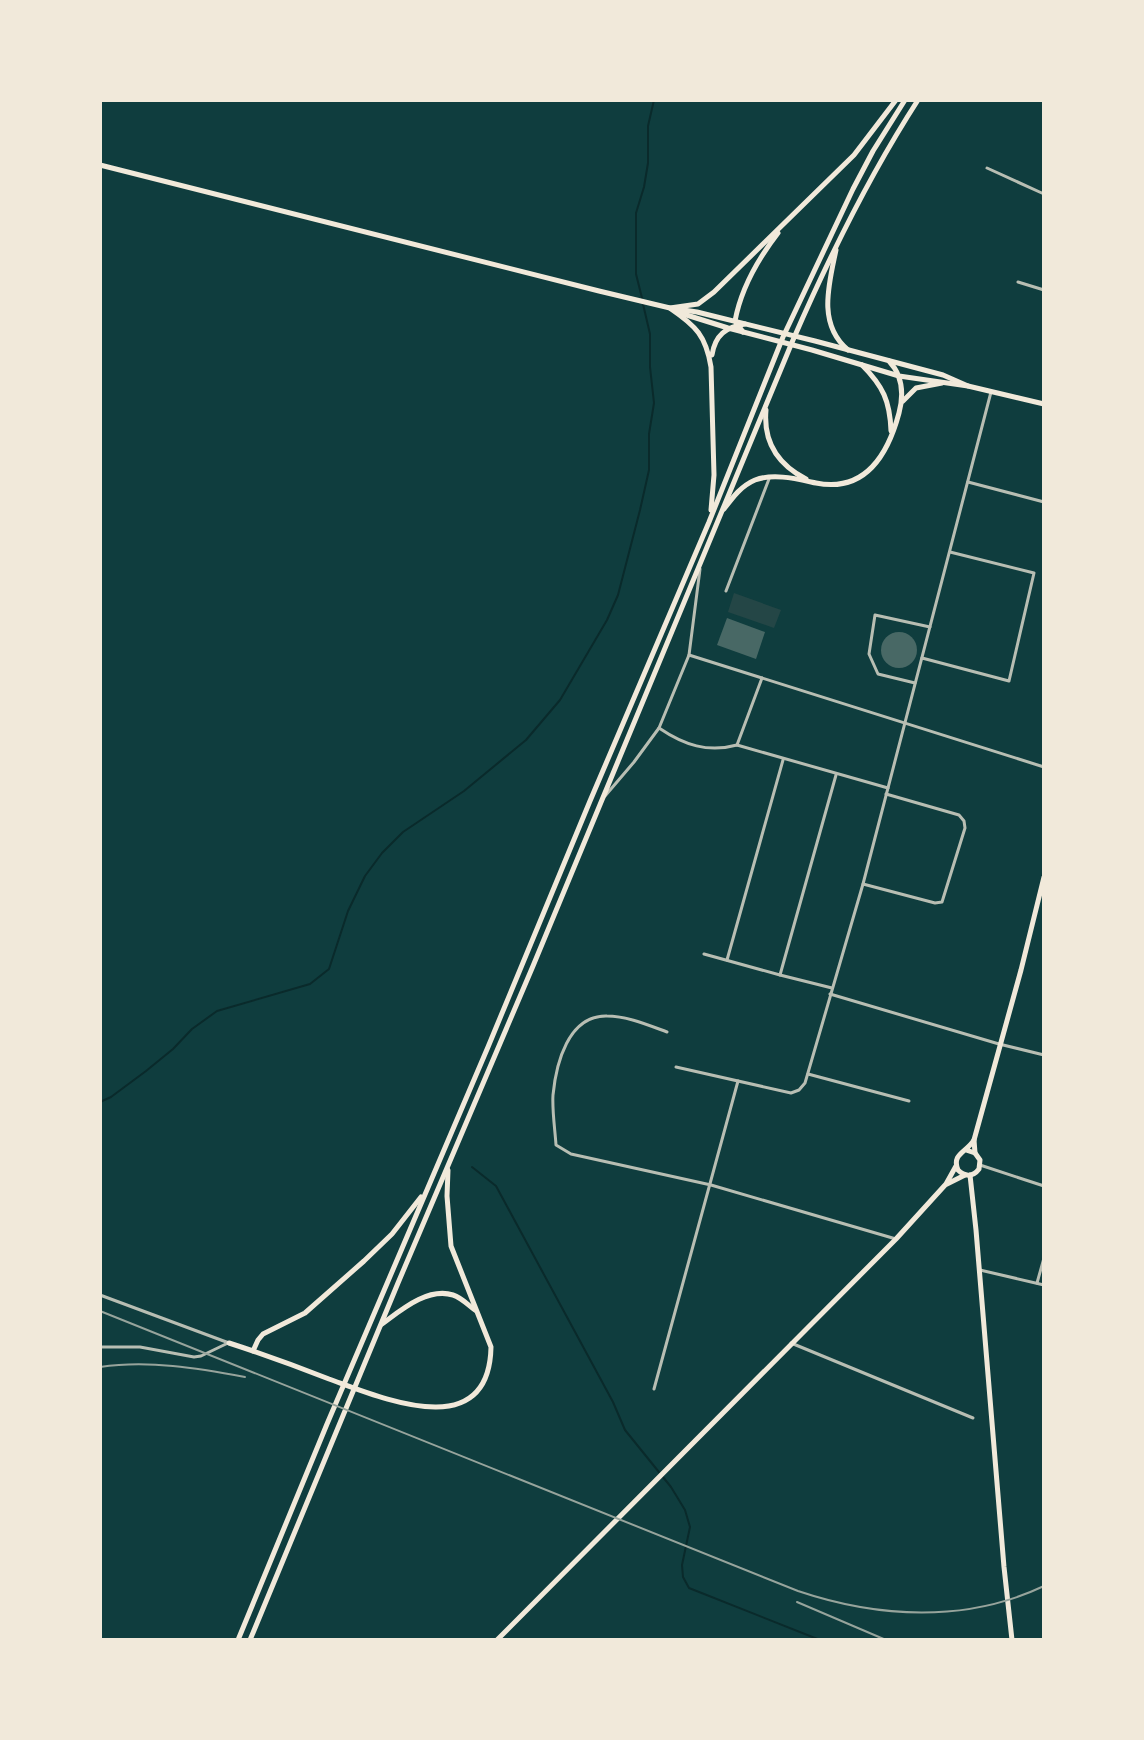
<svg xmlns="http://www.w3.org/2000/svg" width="1144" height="1740" font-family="'DejaVu Sans',sans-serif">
<rect width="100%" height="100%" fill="#0f3d3e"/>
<polygon fill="#244646" points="734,593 781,610 774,628 728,612"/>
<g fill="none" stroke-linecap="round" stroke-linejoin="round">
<g stroke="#0a2a2b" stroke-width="2">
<polyline points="642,298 636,274 636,213 644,187 648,163 648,126 654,100"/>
<polyline points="100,1102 111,1097 146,1071 173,1049 192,1029 217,1011 310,984 329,969 348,911 365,876 382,853 403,832 464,791 526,740 560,700 607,620 618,595 640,510 649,470 649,434 654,403 650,367 650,334 643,304"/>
<polyline points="472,1167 496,1186 613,1402 625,1430 671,1487 685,1510 690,1527 682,1565 683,1577 689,1588 820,1640"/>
</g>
</g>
<g fill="#486865">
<polygon points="727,618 765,632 756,659 717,645"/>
<circle cx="899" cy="650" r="18"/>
</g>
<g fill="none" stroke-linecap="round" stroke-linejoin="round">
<g stroke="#b8beb3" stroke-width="3">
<polyline points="987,168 1044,194"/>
<polyline points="1018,282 1044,290"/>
<polyline points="968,482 1044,502"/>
<polyline points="726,591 769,479"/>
<polyline points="689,655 1044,767"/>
<polyline points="922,658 1009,681 1034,573 950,552"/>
<polyline points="915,683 878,674 869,654 875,615 930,627"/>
<path d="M659,728C684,745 708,753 737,745L888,788"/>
<polyline points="737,745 762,678"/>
<polyline points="605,796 634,762 659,728 689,655 700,569"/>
<polyline points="863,884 935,903 942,902 965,828 964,821 959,815 886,794"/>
<polyline points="704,954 780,975 832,988"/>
<polyline points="727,960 783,760"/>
<polyline points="780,975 836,775"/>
<polyline points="830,994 999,1044 1044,1055"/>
<path d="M667,1032C648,1025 627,1016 607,1016C568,1015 556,1064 553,1095C552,1111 555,1129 556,1145L571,1154L711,1185L896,1239"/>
<polyline points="676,1067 791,1093 799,1090 805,1083 863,884 991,392"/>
<polyline points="808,1074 909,1101"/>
<polyline points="980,1165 1044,1186"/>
<polyline points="980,1270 1044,1285"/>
<polyline points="1037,1283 1044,1258"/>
<polyline points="100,1295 229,1343"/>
<polyline points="791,1343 973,1418"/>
<polyline points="100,1347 140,1347 194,1357 201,1356 228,1343"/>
<polyline points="654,1389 738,1081"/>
</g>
<g stroke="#f1e9da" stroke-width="5">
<polyline points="100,165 599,291 670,308 697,312 815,341 943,375 968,386"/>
<polyline points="677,312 728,328 812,350 899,376 968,386 1044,404"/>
</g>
<g stroke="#f1e9da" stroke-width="5">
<path d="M966,1150L975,1153L980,1160L979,1169C973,1177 965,1177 958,1170C951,1154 967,1152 974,1140"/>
<polyline points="975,1153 974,1140 1021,970 1044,877"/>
<polyline points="970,1175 976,1230 1004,1567 1012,1640"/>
<polyline points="947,1184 965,1175"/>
<polyline points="497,1640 896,1239 946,1184 956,1166"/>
</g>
<g stroke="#f1e9da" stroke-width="5">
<path d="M836,250C829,284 817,324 848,350"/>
<polyline points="670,308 698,304 714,292 854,155 896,100"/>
<path d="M671,309C696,326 706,336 711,367L714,475L711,510"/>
<path d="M743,332L735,321C741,289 758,259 778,233"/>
<path d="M712,355C715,335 726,327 745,324"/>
<path d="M862,365C883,386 890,401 891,431"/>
<polyline points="903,401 916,388 942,383"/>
<path d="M766,410C763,443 779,465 806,479"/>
<path d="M724,509C733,497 741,486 755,480C774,473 797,479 816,483C866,493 888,454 899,413C904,394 903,376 889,361"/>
<path d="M382,1324C401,1310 428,1287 453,1295C462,1298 468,1305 475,1310"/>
<path d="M229,1343C263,1354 296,1366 329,1379C382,1398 489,1445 491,1347L451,1246L447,1196L448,1170"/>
<polyline points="253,1351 258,1340 263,1334 305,1313 364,1261 392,1234 421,1197"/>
<polyline points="238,1640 327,1424 488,1047 590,801 709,522 783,337 853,189 873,151 905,100"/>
<path d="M250,1640L398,1283L533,966L793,340C829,257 869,176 918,100"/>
</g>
<g stroke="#97a49c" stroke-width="2">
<path d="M100,1311L798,1591C878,1618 966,1623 1044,1586"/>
<path d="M100,1367C148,1360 198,1368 245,1377"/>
<polyline points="797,1602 886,1640"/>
</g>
</g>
<rect width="1144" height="1740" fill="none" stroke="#f1e9da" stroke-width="204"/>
</svg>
